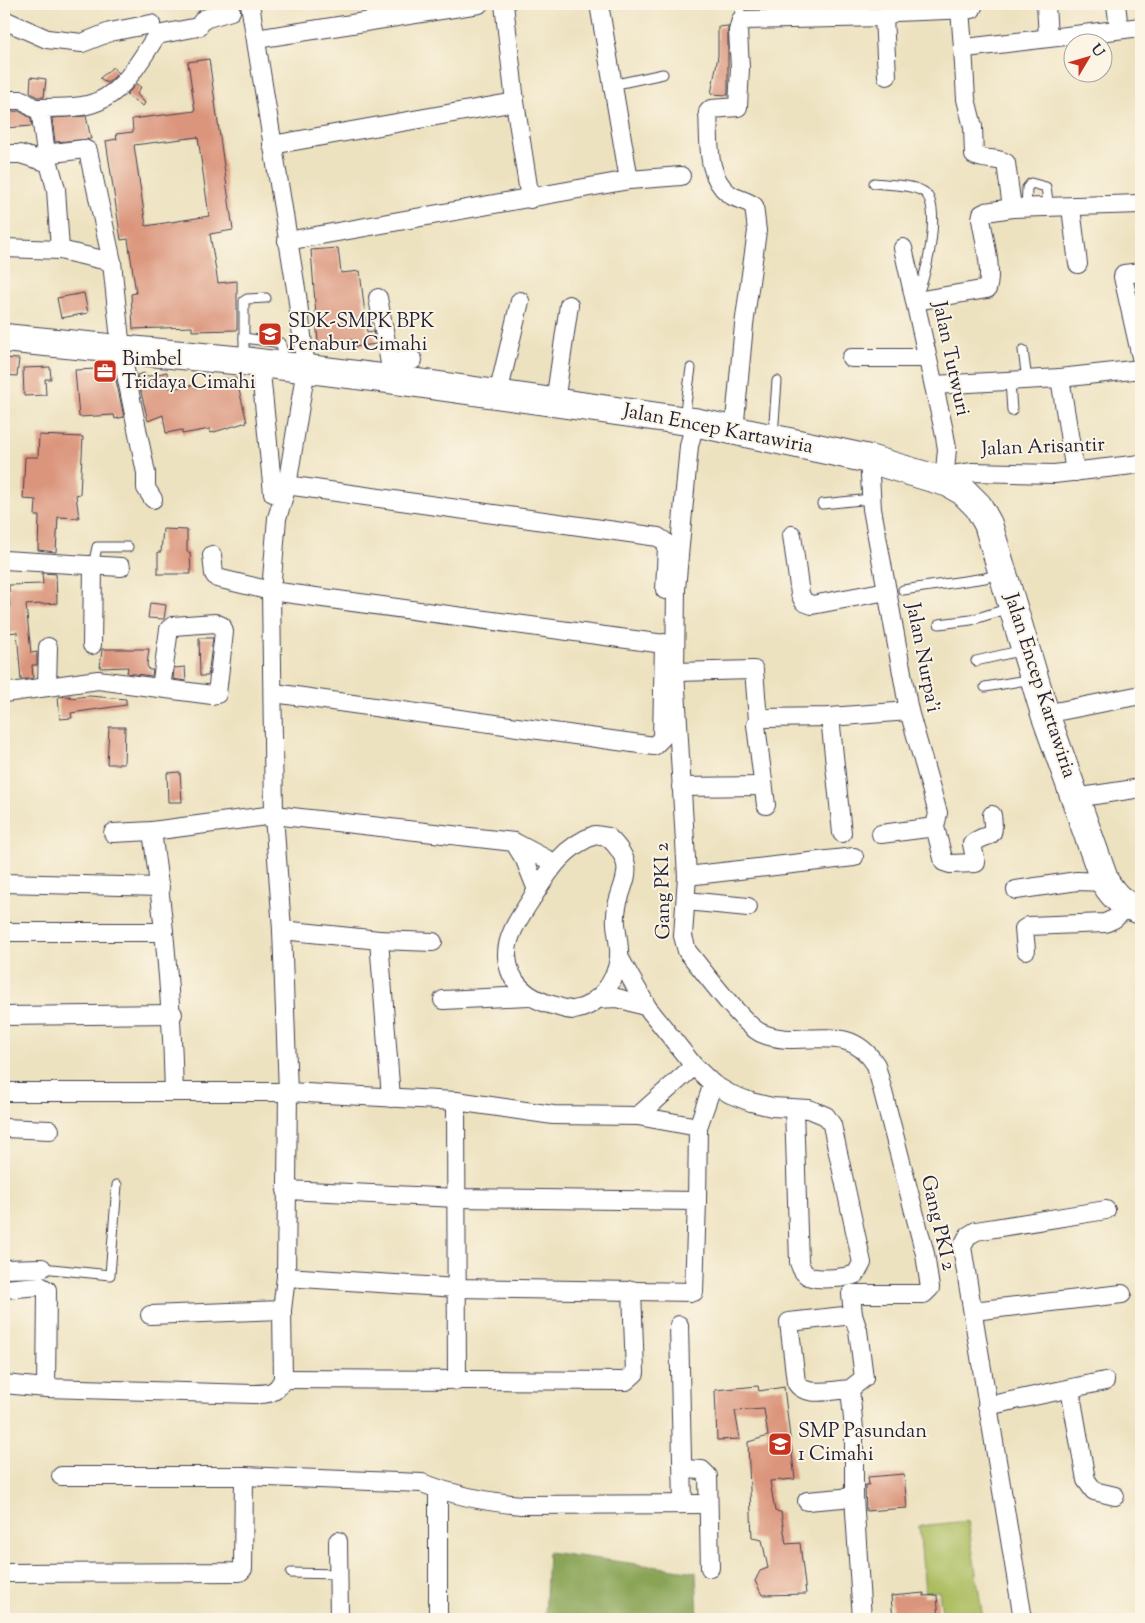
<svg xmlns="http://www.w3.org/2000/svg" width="1145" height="1623" font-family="'Sorts Mill Goudy',serif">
<rect width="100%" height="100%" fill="#fcf5e5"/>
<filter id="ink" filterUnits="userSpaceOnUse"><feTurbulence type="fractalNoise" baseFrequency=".02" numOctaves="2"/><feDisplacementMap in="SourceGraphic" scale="10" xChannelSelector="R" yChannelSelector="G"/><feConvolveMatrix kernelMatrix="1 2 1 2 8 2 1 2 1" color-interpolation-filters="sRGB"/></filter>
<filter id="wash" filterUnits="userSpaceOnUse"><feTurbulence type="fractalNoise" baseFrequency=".0096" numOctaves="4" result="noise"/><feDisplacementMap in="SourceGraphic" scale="20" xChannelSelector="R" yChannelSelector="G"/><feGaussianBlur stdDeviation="1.12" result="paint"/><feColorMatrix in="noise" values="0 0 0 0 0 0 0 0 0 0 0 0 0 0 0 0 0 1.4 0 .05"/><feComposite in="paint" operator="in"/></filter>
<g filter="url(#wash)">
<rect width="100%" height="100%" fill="#ede2c0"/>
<polygon fill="#acbd61" stroke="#67704e" points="968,1521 983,1619 943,1619 939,1591 925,1592 919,1526"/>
<polygon fill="#89a457" stroke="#566349" points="548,1552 696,1572 698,1619 545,1619"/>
<g id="blocks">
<g fill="#db957d" fill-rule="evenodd">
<polygon points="728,26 728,95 711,94 718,56 718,27"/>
<path d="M209,59L233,230L210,234L218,283L237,281V330L192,331V327L133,329L131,294L136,293L128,239L121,240L106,141L117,139L116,134L133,132L132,119L195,111L188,62ZM198,137L209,216L146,226L134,145Z"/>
<polygon points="113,67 118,73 112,79 107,83 100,78"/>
<polygon points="31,77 46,79 44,97 37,97 30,92"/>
<polygon points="137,84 141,87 137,94 145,103 143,106 126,95"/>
<polygon points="19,111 31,118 32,126 4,128 4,112"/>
<polygon points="86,116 91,139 55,142 52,118"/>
<polygon points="338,248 341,273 360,271 367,332 373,331 376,344 355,347 354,340 318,343 311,250"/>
<polygon points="84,293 88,313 61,318 57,298"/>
<polygon points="4,358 19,359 17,376 4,375"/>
<polygon points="50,367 51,379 45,379 46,395 24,396 23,368"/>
<polygon points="97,369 98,375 114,371 124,417 115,419 114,415 79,417 75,370"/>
<polygon points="167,372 170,389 195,385 196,388 236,378 247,422 211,433 210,429 182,434 182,430 166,433 163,415 148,421 137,375 144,373 145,377"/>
<polygon points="39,435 83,437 80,494 76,495 79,518 58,517 56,552 38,550 39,516 35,516 36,500 23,499 25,457 38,457"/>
<polygon points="163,529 187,530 187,552 190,552 191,574 158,574 158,552 161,552"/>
<polygon points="42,573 56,574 57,603 26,605 31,653 37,652 37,665 32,665 33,678 21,680 17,632 7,633 6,620 10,620 9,585 43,584"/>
<polygon points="150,603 166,605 164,619 148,618"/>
<polygon points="199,638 213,638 208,676 200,676"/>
<polygon points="102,649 149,649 147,665 149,670 153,670 152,676 127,673 128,667 100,668"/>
<polygon points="185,667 186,681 173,679 174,668"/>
<polygon points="70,696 70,698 89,696 126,699 126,705 71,713 72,718 60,719 58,697"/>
<polygon points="109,727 125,727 124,764 107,764"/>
<polygon points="180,772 182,802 168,802 167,773"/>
<polygon points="758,1386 759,1391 784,1387 795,1479 770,1481 775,1511 781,1512 786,1544 800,1543 806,1594 762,1595 755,1581 760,1571 768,1568 762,1540 752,1538 748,1442 768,1436 764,1409 735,1411 740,1439 717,1440 715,1390"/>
<polygon points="904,1474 907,1508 866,1511 865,1485 869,1485 868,1477"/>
<polygon points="924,1593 924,1596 937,1595 939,1619 893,1619 891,1596"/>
</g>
</g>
</g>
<g filter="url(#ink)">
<use href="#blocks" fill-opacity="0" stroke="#403f4f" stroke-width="1"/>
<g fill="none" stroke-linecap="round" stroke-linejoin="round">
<g stroke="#403f4f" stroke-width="11">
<g id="service">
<polyline points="739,4 741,20"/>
<polyline points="612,85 663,74"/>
<path d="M874,183C889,185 911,184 924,192C943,205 926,282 915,299"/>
<polyline points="1026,208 1027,188 1031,183 1046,187 1049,208"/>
<polyline points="244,338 281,343 284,363"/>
<polyline points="1023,350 1027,380"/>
<polyline points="244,357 244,301 247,299 266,298"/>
<polyline points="1010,381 1012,411"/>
<polyline points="684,418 691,368"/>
<polyline points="773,436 777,381"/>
<polyline points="822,504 871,499"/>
<polyline points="93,566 97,547 128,547"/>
<polyline points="903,590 985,578 1000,573"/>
<polyline points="939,624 971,620 1010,608"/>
<polyline points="976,661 1023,650"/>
<polyline points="985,687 1032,679"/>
<polyline points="42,1268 110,1275 117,1185"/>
<polyline points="291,1573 339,1574"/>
</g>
</g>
<g stroke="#403f4f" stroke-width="20">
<g id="minor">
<polyline points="504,4 515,102 530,199"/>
<polyline points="599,4 629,180"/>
<polyline points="1046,4 1048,38"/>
<polyline points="1116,4 1119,29"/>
<polyline points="960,9 963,48 966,48 1141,27"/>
<polyline points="884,17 887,76"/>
<polyline points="4,20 47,39 82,43 110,32 151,24"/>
<polyline points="256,39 479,4"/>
<path d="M963,48L966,99L973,127L974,155C984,161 997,157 1006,163L1012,208"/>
<polyline points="4,100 22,100 34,108 40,108"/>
<polyline points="272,145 515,102"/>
<polyline points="4,154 20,154 49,163 56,189 60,250"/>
<polyline points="1071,208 1078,264"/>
<polyline points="287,241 629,180 681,176"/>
<polyline points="4,248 60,250 112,262"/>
<polyline points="903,248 944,431 947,449 944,481"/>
<polyline points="1141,272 1124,274 1123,277 1141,357"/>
<polyline points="378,298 390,363 389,379"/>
<path d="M916,301L987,289C993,271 984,238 981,219L982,214L986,212L1012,208L1141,204"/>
<polyline points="851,358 927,358"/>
<polyline points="260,363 273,493"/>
<polyline points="1060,378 1075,472"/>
<polyline points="403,381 401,360 413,360"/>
<polyline points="934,385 1060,378 1141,369"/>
<polyline points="498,394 520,301"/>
<polyline points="555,402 569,305"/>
<path d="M695,422L689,446L676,589L675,672L687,876L683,936L687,951C702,969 743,1025 761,1033C801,1051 847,1018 876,1065L925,1254L930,1288L924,1294H851L853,1315"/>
<path d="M734,431L744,325L757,231L754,206C746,200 736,199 729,194C705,175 710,140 708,112L711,109L738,107L740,68L738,31L741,20L884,17L895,12L972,9L974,4"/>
<path d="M869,459L872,509L909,711L938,813L935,827L944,862L950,864L976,863L972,844C988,830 996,844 992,815"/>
<polyline points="272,483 658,537 664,541 667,547 665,590"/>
<polyline points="949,483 958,474 973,472 1054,474 1141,464"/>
<path d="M153,499L146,488V473L121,350L112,262L88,151L84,149L46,154L40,108C55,107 72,109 87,105C122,97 138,63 157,35L198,27L204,19L231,11"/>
<polyline points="792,535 800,594 804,602 812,605 887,591"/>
<polyline points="212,555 214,574 217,578 271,591 664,644"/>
<polyline points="4,560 121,567"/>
<polyline points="92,645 93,566"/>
<polyline points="675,672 754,670 758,720"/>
<polyline points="47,686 48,647"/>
<polyline points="4,693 98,680 212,695 217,694 224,632 222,626 215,623 173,626 169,629 161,688"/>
<polyline points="274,693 654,746 662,738 664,643"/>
<polyline points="1045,714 1141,695"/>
<polyline points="830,717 842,833"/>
<polyline points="681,787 763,786"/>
<polyline points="1075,798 1141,788"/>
<polyline points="766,805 756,725 758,720 763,718 830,717 909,711"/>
<path d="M152,831C164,917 172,1004 174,1092"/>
<polyline points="113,833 152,831 274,815 514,842 554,863"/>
<polyline points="881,834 935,827"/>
<path d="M595,835L608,837C646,873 613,885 616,924C617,935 620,948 619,958C616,981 599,1006 574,1010C569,1010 561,1008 556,1006C530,1000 509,985 507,956C506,934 523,913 534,895C550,869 565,846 595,835Z"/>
<polyline points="514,842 525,860 537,890"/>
<polyline points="687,876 854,857"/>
<polyline points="4,883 160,887"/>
<polyline points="1016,890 1077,881 1105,882"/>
<polyline points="686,901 748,907"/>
<polyline points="282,930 379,940 433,942"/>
<polyline points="4,932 164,932"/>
<polyline points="379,940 391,1098"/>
<polyline points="1026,950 1024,929 1029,926 1105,923 1114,919 1128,907"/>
<path d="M619,957L647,1007L694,1066L713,1084L730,1094L751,1102L772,1107L809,1109L826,1116L832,1125L862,1263L856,1274C847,1278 821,1280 811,1277C804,1275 801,1269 799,1262L794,1109"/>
<polyline points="596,999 618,998 647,1007"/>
<polyline points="443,1000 529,996"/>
<polyline points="4,1016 173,1014"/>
<polyline points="4,1092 288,1092 456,1101 553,1115 638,1116 698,1127"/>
<polyline points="456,1101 457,1381"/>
<polyline points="638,1116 694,1066"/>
<polyline points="4,1128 50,1130"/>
<polyline points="286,1190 457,1198 697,1201 694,1292 457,1288 286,1277"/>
<polyline points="697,1201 698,1127 713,1084"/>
<polyline points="4,1269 42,1268"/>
<polyline points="4,1289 40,1286 47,1290 46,1388"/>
<polyline points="973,1311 1122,1294"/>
<polyline points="150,1315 282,1310"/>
<polyline points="679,1325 683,1504"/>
<polyline points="283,1379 626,1381 635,1373 632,1290"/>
<path d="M4,1384L46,1388L253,1394C269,1394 276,1394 283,1379L282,1310L286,1277L288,1092L282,930L274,815L271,591L277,518L287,486L306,368L297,295L250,4"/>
<path d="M850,1389L864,1378L858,1330L853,1315L789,1322L796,1382C804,1398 834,1390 850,1389L854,1429V1497L862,1619"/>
<polyline points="1070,1389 1086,1480 1094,1491 1115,1496"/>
<polyline points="987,1406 1105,1381"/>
<polyline points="683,1469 702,1470 708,1476 710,1568"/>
<path d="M61,1476H244L422,1483C453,1495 487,1502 521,1505L708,1504"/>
<polyline points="438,1489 438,1619"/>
<polyline points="807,1501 854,1497"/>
<polyline points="338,1541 339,1619"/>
<polyline points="4,1573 240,1572 243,1569 244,1476"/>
<polyline points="1023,1619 962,1247 968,1236 976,1231 1106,1210"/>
</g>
</g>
<g stroke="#403f4f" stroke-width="30">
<path id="primary" d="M4,338L244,361L389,379L694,422L869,459L949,483L963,491L978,506L988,524L1045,714L1105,882C1115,898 1123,905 1141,910"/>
</g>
<use href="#service" stroke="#fff" stroke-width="9"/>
<use href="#minor" stroke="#fff" stroke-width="18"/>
<use href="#primary" stroke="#fff" stroke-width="28"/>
</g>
</g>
<defs>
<g id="school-square" transform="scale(1.25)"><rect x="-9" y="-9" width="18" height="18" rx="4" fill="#c8321e" stroke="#fcf5e5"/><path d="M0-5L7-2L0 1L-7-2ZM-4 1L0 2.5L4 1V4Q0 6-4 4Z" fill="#fff"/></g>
<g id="office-square" transform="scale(1.25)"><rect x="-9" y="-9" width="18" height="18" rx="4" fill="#c8321e" stroke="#fcf5e5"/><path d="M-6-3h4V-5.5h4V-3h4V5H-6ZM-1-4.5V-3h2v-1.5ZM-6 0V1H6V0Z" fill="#fff"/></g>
</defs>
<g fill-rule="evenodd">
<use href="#school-square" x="270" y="334"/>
<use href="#office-square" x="105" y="371"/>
<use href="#school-square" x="780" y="1444"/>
</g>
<g text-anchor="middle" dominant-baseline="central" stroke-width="4" stroke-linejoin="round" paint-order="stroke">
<g font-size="20" fill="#22223b" stroke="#fcf5e5" text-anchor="start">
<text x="288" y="322">SDK-SMPK BPK<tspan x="288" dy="23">Penabur Cimahi</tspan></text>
<text x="122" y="360">Bimbel<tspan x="122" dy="23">Tridaya Cimahi</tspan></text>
<text x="798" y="1432">SMP Pasundan<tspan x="798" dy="23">1 Cimahi</tspan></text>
</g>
<g font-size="20" fill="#22223b" stroke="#fcf5e5">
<text transform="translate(950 359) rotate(78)">Jalan Tutwuri</text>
<text transform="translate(718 430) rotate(11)">Jalan Encep Kartawiria</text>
<text transform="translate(1043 448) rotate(-2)">Jalan Arisantir</text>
<text transform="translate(922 658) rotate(79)">Jalan Nurpa'i</text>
<text transform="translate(1039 686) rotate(72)">Jalan Encep Kartawiria</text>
<text transform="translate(664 891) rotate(-91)">Gang PKI 2</text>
<text transform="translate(937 1223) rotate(77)">Gang PKI 2</text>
</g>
</g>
<rect width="1145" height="1623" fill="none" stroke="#fcf5e5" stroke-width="20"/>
<g transform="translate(1088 58) rotate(52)"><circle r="24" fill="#fcf5e5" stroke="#a5a1a1"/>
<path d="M0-4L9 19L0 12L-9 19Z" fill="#c8321e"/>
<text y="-8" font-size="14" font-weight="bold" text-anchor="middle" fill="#22223b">U</text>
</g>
</svg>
